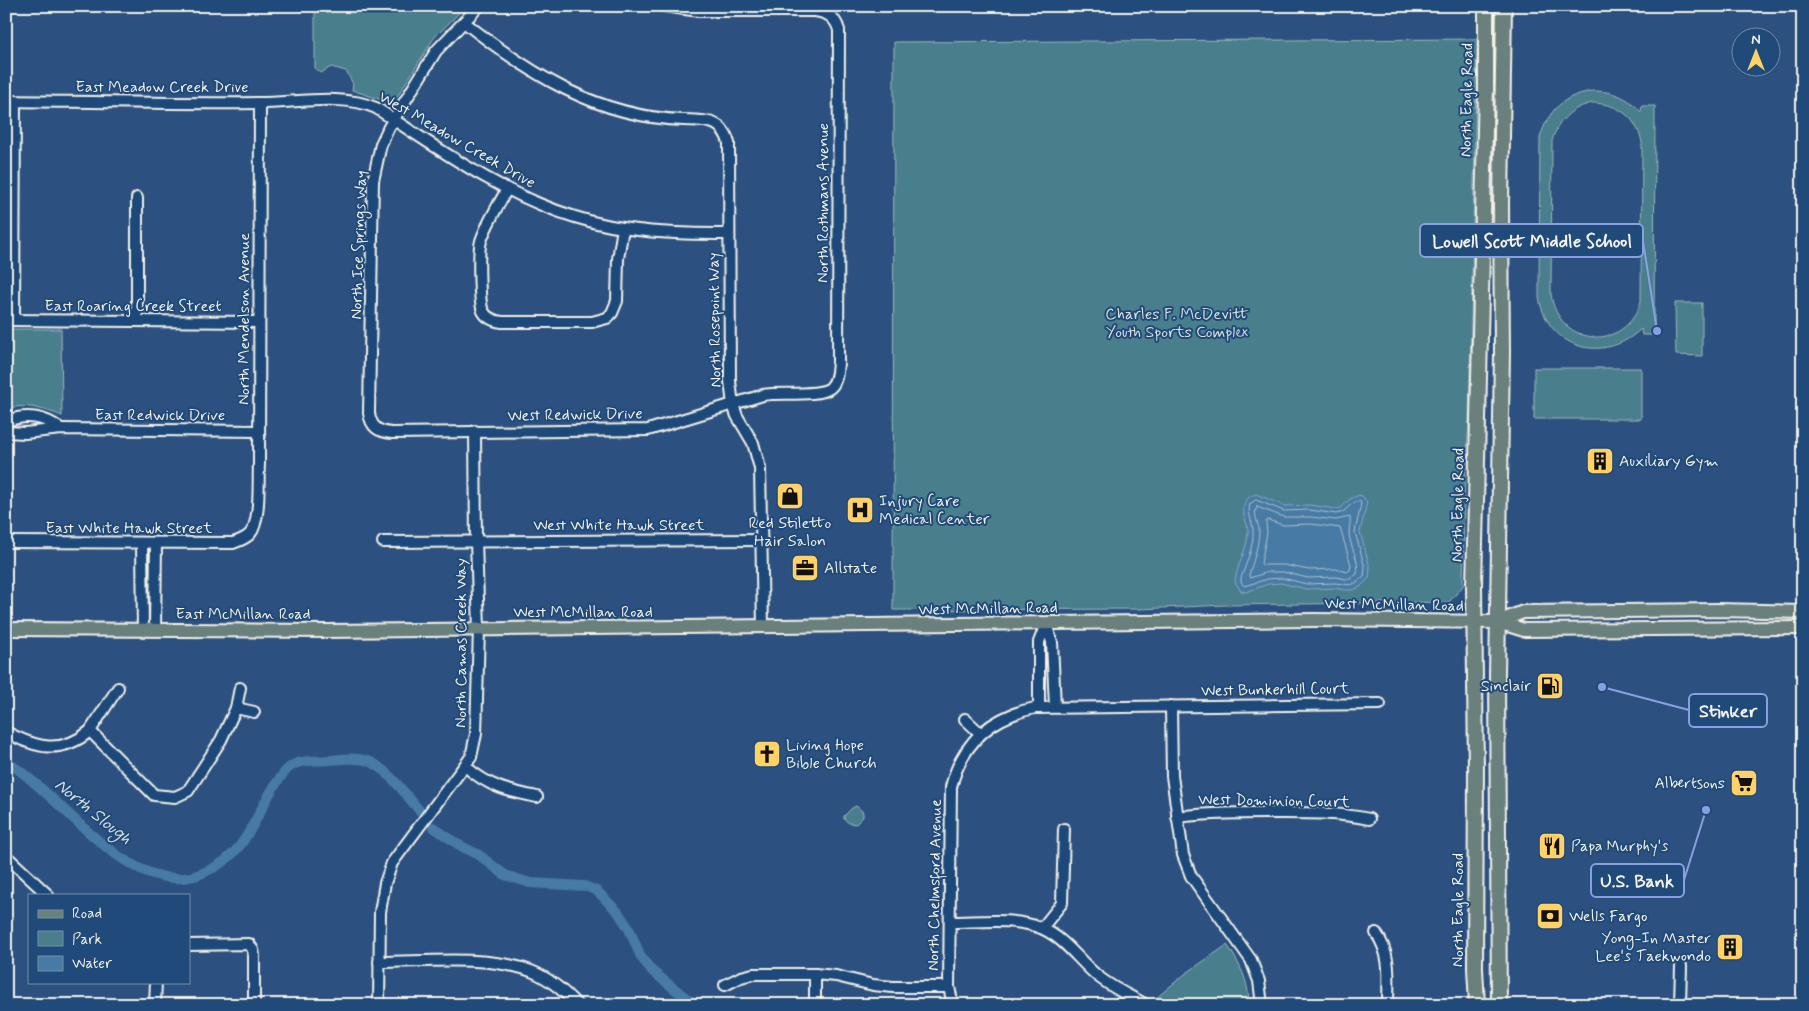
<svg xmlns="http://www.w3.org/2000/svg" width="1809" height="1011" font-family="Mynerve,sans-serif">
<rect width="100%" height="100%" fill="#2c5180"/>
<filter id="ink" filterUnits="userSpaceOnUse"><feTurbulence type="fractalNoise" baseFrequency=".02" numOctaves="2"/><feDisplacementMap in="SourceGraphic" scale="10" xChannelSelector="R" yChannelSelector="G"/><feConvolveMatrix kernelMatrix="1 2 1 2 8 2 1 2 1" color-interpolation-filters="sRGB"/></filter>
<g filter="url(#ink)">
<g fill="#4a7e8c" stroke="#9fb8ba" fill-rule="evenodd">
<polygon points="315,6 466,6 434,38 397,97 385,101 352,90 353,84 346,71 331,67 321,73 315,69"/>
<polygon points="1477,39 1469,419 1464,499 1463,586 1449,602 1225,605 1140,609 893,610 894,42"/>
<path d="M1593,91C1613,91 1628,97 1641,112L1642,106H1655L1654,335H1642L1641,329C1604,364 1549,350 1539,298L1540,138C1548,110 1564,95 1593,91ZM1593,103C1619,104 1636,117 1642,142L1641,301C1626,353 1558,347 1551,294L1552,141C1558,120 1572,107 1593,103Z"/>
<polygon points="1675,303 1702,303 1702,356 1676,355"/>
<path d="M6,329H61L62,416C44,409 25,403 6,409Z"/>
<rect x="1534" y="368" width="107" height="51"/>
<polygon points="856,806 863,812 863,817 856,824 849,823 844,819 844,816 852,808"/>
<path d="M1227,945C1240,964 1249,981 1249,1005H1166L1155,999L1185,974Z"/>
</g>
<path fill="#477aa4" stroke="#8caabf" d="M1256,494L1285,506L1310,505L1336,509L1341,508L1350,499L1359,495L1362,496L1367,502L1360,532L1370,568L1369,578L1360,587L1353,590H1344L1336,588L1306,589L1281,583L1268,584L1246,592L1241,591L1235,582C1236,566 1247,551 1248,533C1249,522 1240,516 1245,503C1247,497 1251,496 1256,494Z"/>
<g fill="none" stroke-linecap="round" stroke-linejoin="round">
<g stroke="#afc1cd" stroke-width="1">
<path d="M1256,500L1284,511L1310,510L1336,514L1343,512L1353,503L1360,501L1361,504L1355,532L1365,568L1364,576L1357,582L1351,585L1335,583L1307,584L1282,578L1268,579L1244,586L1241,582V578C1246,564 1254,546 1253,531C1253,520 1247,516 1250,504Z"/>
<path d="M1257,507L1284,517H1311L1336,520L1350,517C1351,522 1349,527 1349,533C1350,548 1360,559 1357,574L1350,579H1346L1336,577L1308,578L1283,572H1268L1250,578L1249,575C1253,561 1258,548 1259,533C1260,524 1252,515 1257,507Z"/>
<polygon points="1268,520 1283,525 1311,524 1340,528 1351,565 1350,570 1347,572 1336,569 1309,570 1284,565 1262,565 1261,563 1267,533 1266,523"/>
</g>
<g stroke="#477aa4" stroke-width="10">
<path d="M6,762C15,766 23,773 31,780C71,812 121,876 175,878C186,879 197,876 207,871C250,853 255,811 280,778C284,772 290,766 297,763C307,760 320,761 331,760C343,759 356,757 368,761C385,766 407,796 419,810"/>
<polyline points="433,827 459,845 479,855 505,875 530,883 585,886 597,891 618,912 629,929 641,957 652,971 695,1005"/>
</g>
<g stroke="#f4f1e8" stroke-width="14">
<g id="minor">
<path d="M479,6L436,51L389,127L381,144L373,181L369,413C371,427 378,432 392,433L648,430L763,395C779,392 819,397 830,388C837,382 837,372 838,363L839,30C835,17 828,13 815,11H699L664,6"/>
<path d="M464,22C530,74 597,117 683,120C705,121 722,118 729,143L730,381L733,405L737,416L753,443L760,468L763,627"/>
<path d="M6,101C90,102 175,104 259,103C295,103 343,93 376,108C439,149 503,195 575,217C625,233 677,234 728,234"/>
<path d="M507,189C498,206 487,223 481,241C478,250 479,303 483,311C487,319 495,321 502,322H592L607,318L612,313L617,301L618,259L623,228"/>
<polyline points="6,320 259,322"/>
<polyline points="14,320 15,101"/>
<polyline points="137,321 137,198"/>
<path d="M6,421C27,414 43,416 61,429"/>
<polyline points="6,432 25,433 61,429 259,431"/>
<path d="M6,542L233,543C239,541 245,539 250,534C261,521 258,481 259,464L260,103"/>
<polyline points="383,542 762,540"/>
<polyline points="142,543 143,630"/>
<polyline points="155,630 156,543"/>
<polyline points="1171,706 1172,776 1183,855 1191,876 1251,960 1259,981 1262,1005"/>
<polyline points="236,708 254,712"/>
<polyline points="1039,708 1039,642 1046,624 1052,642 1055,707"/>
<polyline points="965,719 980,733"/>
<polyline points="90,731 154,795 175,797 188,791 221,740 236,708 240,688"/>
<path d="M6,732C36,748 61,755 90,731L118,688"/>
<path d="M465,766C489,787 507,791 537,797"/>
<path d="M1177,817C1207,813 1236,813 1266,813C1301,813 1335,812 1369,819"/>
<polyline points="6,856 48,895"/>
<path d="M950,922C979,922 1014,917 1041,928C1064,938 1076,957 1094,973C1109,987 1129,995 1146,1005"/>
<polyline points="1042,928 1062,903 1064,829"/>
<path d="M1376,933C1392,956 1388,978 1388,1005"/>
<polyline points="189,945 249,944 253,950 254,956 254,1005"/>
<path d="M379,962C426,962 488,955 531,971C549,978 564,991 577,1005"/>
<polyline points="815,974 815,1005"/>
<polyline points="725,985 741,977 753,974 815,974 836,976 873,985 893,987 949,987"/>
<polyline points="155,1005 156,982"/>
<polyline points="379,1005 380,912 385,883 392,863 471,757 476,734 479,629 476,541 475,431"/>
<path d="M953,1005L949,987L951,787C962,743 990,717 1035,708L1380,704"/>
<polyline points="1680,1005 1681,966"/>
</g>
</g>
<g stroke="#f4f1e8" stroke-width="16">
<g id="major">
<polyline points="1498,622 1523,612 1717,610 1803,612"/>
<polyline points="6,629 327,631 1315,620 1498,622 1524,630 1803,628"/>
</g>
</g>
<g stroke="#f4f1e8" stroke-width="18">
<g id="highway">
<polyline points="1477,1005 1475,968 1476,771 1474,585 1486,88 1486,6"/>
<polyline points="1499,1005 1497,676 1502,353 1501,204 1504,6"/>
</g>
</g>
<use href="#minor" stroke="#1f4a7a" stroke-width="10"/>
<use href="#major" stroke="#6a807d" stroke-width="12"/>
<use href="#highway" stroke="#6a807d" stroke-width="14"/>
</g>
</g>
<defs>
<g id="building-square" transform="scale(1.4375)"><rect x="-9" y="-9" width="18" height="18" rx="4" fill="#ffd166" stroke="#1f4a7a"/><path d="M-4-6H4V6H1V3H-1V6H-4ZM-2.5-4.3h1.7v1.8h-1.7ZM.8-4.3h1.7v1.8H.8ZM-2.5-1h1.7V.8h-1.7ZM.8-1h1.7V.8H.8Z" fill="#111"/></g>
<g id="shop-square" transform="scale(1.4375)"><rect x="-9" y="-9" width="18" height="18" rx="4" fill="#ffd166" stroke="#1f4a7a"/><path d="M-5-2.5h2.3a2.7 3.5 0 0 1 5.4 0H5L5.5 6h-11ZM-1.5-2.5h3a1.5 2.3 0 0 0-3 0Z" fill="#111"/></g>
<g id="hospital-square" transform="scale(1.4375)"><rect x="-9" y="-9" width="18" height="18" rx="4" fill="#ffd166" stroke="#1f4a7a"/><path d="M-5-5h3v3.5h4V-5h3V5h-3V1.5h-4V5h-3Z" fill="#111"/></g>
<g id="office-square" transform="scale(1.4375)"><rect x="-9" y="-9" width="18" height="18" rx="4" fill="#ffd166" stroke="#1f4a7a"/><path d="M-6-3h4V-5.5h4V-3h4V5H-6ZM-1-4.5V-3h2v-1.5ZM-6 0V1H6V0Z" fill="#111"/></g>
<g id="fuel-square" transform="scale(1.4375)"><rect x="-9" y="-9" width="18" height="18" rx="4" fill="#ffd166" stroke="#1f4a7a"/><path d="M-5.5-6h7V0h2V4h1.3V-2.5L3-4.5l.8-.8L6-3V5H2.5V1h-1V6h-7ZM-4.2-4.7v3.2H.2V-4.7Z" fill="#111"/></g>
<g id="church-square" transform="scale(1.4375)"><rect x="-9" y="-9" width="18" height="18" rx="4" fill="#ffd166" stroke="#1f4a7a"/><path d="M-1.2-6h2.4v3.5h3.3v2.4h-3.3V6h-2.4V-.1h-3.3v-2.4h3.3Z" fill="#111"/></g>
<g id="supermarket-square" transform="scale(1.4375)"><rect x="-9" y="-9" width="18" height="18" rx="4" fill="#ffd166" stroke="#1f4a7a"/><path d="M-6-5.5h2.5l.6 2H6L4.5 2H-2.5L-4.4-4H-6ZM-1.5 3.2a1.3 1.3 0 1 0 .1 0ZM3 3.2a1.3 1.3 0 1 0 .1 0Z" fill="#111"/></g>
<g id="restaurant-square" transform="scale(1.4375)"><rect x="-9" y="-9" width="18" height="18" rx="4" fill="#ffd166" stroke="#1f4a7a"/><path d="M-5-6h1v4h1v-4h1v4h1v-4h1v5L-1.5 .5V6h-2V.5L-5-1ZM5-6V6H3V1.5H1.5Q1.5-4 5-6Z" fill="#111"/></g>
<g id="bank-square" transform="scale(1.4375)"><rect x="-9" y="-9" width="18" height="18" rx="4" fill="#ffd166" stroke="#1f4a7a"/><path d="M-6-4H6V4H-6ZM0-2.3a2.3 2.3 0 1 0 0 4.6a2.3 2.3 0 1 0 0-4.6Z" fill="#111"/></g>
</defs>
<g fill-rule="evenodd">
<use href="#building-square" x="1600" y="461"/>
<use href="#shop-square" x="790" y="496"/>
<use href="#hospital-square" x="860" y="510"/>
<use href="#office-square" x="805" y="568"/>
<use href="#fuel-square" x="1550" y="686"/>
<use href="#church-square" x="767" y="754"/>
<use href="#supermarket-square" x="1744" y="783"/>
<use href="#restaurant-square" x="1552" y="846"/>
<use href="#bank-square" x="1550" y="916"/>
<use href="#building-square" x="1730" y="947"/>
</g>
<g text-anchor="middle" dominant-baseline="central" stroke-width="4" stroke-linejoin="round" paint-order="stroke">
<g font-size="16" fill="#f4f1e8" stroke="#1f4a7a">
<text x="162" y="87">East Meadow Creek Drive</text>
<text transform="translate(1467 100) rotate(-89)">North Eagle Road</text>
<text transform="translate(457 140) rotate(30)">West Meadow Creek Drive</text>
<text transform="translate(823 203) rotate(-90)">North Rothmans Avenue</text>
<text transform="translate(359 245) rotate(-88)">North Ice Springs Way</text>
<text x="133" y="306">East Roaring Creek Street</text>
<text transform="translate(244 319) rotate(-90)">North Mendelson Avenue</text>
<text transform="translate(715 320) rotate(-91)">North Rosepoint Way</text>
<text x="160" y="415">East Redwick Drive</text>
<text transform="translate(575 415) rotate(-1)">West Redwick Drive</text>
<text transform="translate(1458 505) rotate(-89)">North Eagle Road</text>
<text x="619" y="525">West White Hawk Street</text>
<text x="129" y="528">East White Hawk Street</text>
<text transform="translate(1394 605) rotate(1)">West McMillan Road</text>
<text transform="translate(988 609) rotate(-1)">West McMillan Road</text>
<text x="583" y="612">West McMillan Road</text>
<text x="243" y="614">East McMillan Road</text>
<text transform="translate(461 643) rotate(-90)">North Camas Creek Way</text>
<text transform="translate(1275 690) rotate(-1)">West Bunkerhill Court</text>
<text transform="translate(1274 801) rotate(1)">West Dominion Court</text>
<text transform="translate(935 885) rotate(-89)">North Chelmsford Avenue</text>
<text transform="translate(1458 910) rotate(-90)">North Eagle Road</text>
</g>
<g font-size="16" fill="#dae0da" stroke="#1f4a7a">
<text x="1177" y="314">Charles F. McDevitt<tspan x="1177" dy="18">Youth Sports Complex</tspan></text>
</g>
<g font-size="16" fill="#f4f1e8" stroke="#1f4a7a" text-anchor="start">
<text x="1619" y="461">Auxiliary Gym</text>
<text x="879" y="501">Injury Care<tspan x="879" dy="18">Medical Center</tspan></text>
<text x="790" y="523" text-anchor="middle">Red Stiletto<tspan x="790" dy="18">Hair Salon</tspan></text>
<text x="824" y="568">Allstate</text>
<text x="1531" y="686" text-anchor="end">Sinclair</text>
<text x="786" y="745">Living Hope<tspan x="786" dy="18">Bible Church</tspan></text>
<text x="1725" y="783" text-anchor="end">Albertsons</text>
<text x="1571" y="846">Papa Murphy's</text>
<text x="1569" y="916">Wells Fargo</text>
<text x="1711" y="938" text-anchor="end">Yong-In Master<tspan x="1711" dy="18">Lee's Taekwondo</tspan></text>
</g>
<g font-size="18" font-style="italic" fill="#dadfde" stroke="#1f4a7a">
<text transform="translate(93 812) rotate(39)">North Slough</text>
</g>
</g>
<path fill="none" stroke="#88a0e0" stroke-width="2" d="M1657 331L1643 241M1602 687L1689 710M1706 810L1684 880"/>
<g fill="#88a0e0" stroke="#1f4a7a" stroke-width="2">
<circle cx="1657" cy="331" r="5"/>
<circle cx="1602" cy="687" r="5"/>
<circle cx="1706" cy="810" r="5"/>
</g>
<g fill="#1f4a7a" stroke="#88a0e0" stroke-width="2">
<rect x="1420" y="224" width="223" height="33" rx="5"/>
<rect x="1689" y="694" width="78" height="33" rx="5"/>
<rect x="1591" y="864" width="93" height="33" rx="5"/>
</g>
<g font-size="18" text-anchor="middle" font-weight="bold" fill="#f4f1e8">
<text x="1532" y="247">Lowell Scott Middle School</text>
<text x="1728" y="717">Stinker</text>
<text x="1637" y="887">U.S. Bank</text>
</g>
<rect width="1809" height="1011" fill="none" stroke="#1f4a7a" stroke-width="25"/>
<rect x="12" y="12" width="1784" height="986" fill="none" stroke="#f4f1e8" stroke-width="2" filter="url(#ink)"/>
<rect x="28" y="894" width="162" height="90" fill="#1f4a7a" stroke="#748da6"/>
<rect x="38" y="910" width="25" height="8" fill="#6a807d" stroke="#748da6"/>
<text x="72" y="918" font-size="15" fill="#f4f1e8">Road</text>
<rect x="38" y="931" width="25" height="15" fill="#4a7e8c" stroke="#748da6"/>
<text x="72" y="944" font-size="15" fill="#f4f1e8">Park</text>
<rect x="38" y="956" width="25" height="15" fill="#477aa4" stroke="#748da6"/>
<text x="72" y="968" font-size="15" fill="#f4f1e8">Water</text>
<g transform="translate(1756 52)"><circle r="24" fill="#1f4a7a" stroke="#748da6"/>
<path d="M0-4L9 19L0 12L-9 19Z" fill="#ffd166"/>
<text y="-8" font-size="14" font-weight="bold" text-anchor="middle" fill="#f4f1e8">N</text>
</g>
</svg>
